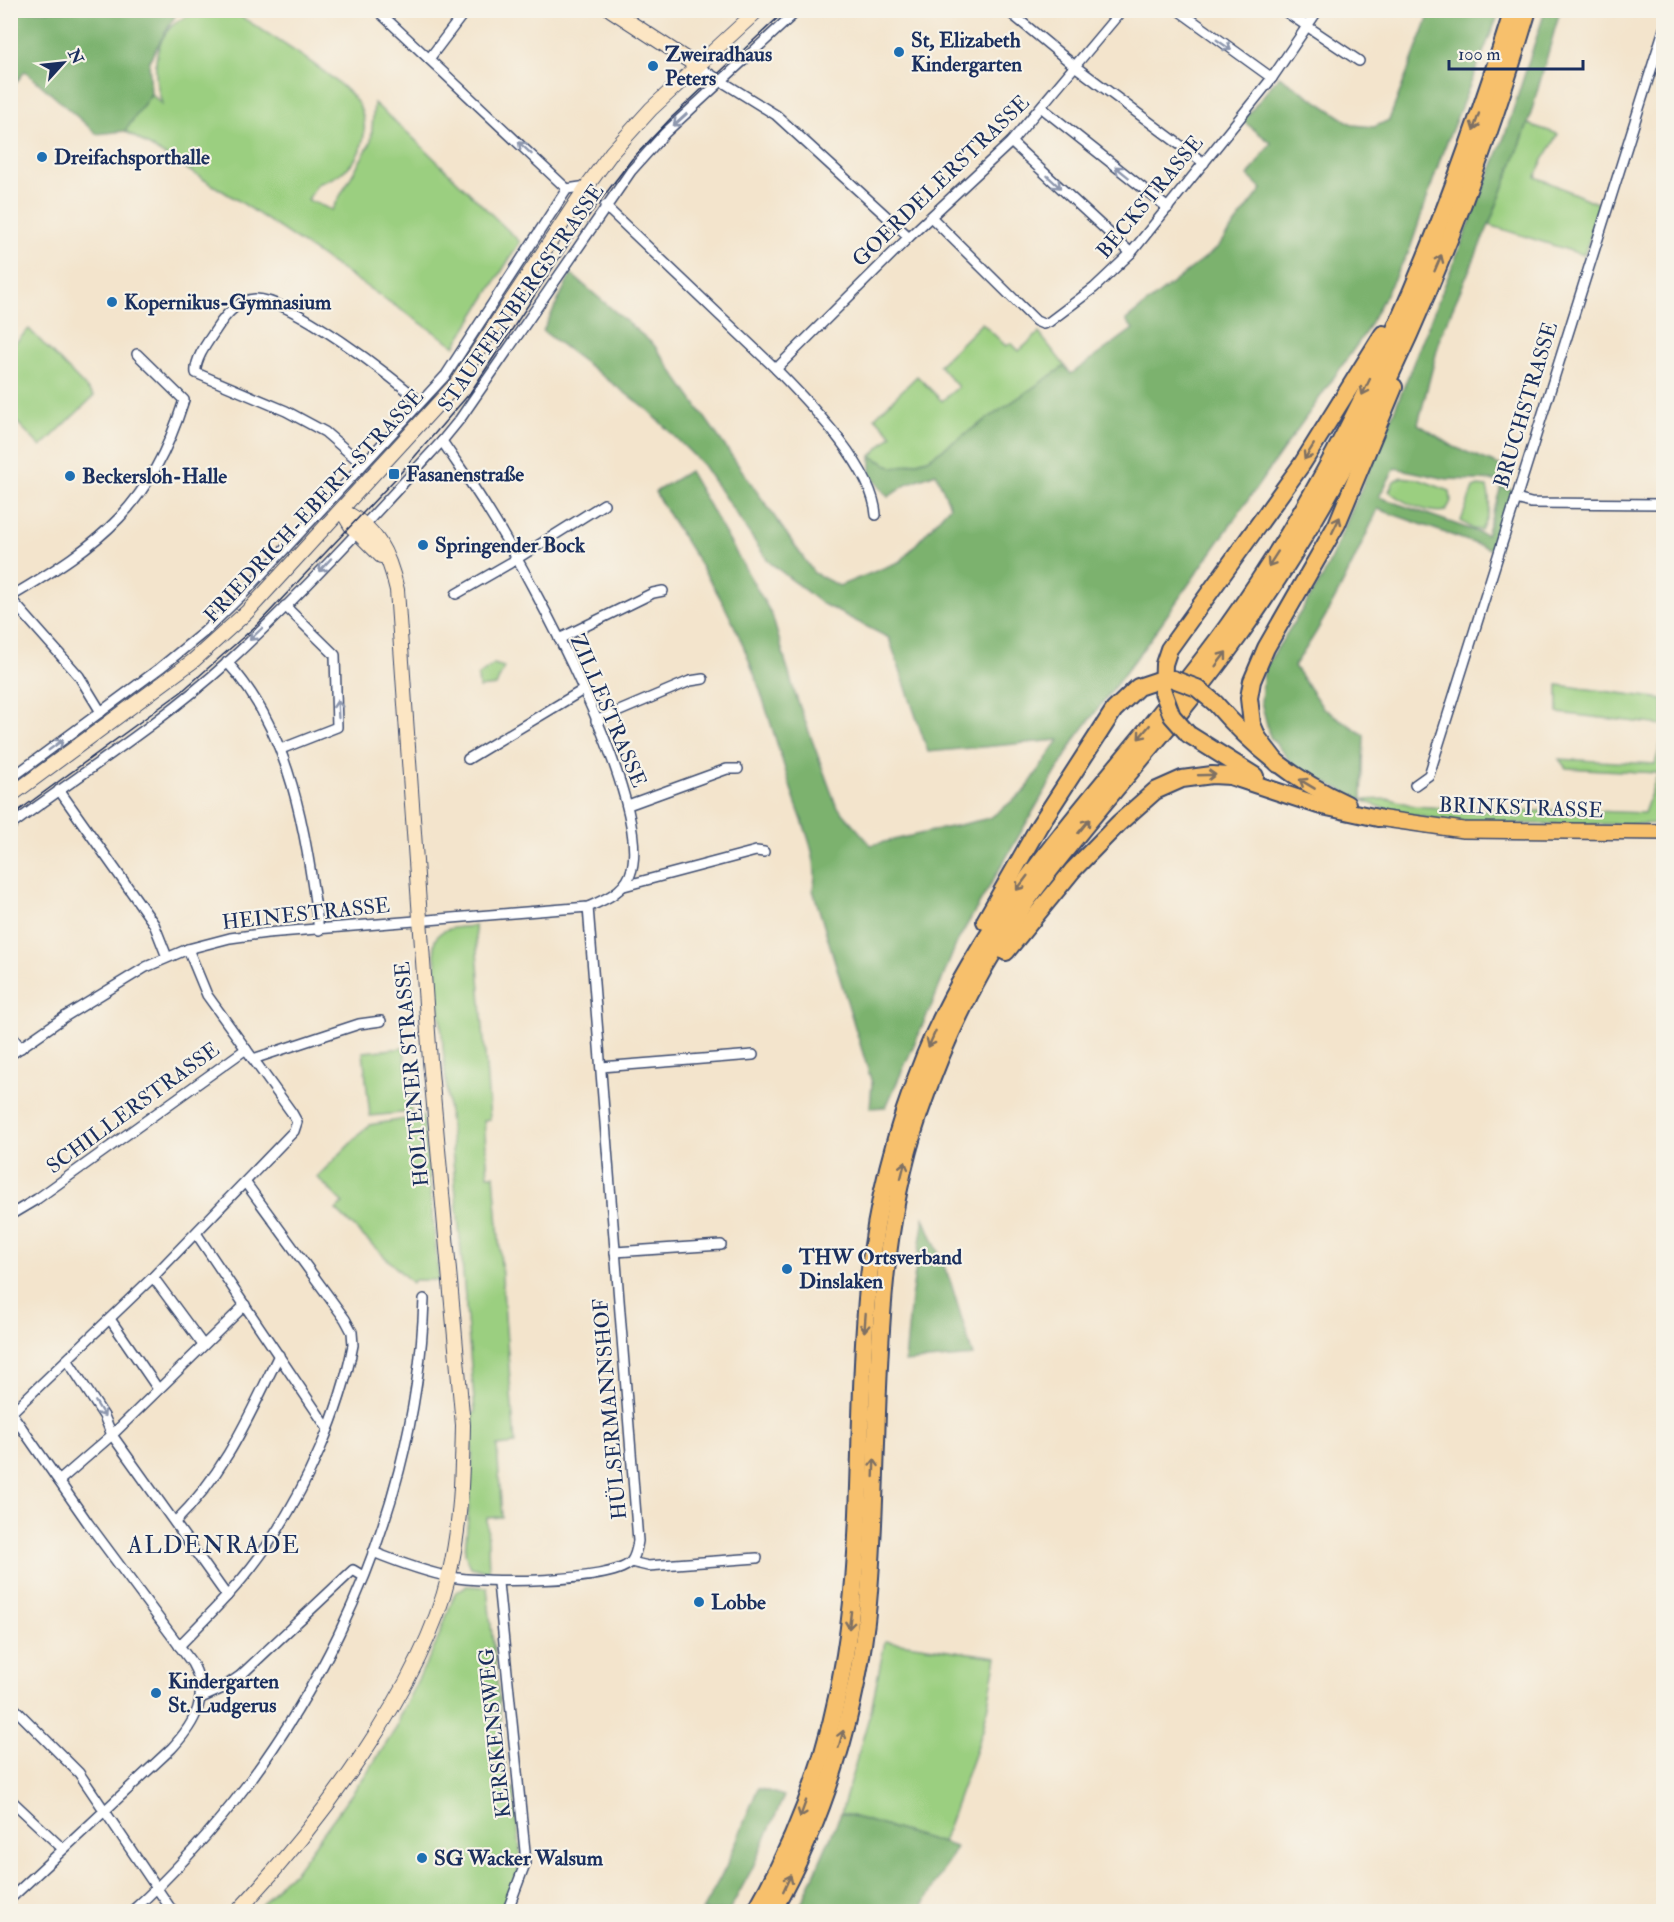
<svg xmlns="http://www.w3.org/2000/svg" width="1674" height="1922" font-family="'IM FELL Double Pica',serif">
<rect width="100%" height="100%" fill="#f7f3e8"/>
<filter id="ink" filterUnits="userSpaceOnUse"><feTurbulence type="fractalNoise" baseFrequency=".0167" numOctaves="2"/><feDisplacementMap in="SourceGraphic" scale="12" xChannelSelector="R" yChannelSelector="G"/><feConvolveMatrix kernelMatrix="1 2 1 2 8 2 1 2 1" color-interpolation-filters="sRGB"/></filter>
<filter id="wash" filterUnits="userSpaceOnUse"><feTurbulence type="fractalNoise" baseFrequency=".008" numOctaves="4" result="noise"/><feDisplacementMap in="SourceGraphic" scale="24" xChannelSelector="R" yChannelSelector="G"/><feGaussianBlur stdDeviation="1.35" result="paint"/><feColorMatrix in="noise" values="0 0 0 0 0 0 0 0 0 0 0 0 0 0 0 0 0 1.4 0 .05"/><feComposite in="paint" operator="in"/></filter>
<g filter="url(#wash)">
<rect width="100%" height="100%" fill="#f3e4cc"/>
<g fill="#9bcf80" stroke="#5b7f6f" stroke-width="1.5">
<path d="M220,11L237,14C264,32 344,79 358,104C365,116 366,131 362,144C356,166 337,178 317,184L308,200L332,210L371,142L374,103L409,134L520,242L455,346L242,203L125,131L151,94L162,104C146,54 160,10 220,11Z"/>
<path d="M1528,124L1558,134C1551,151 1540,159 1536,177L1601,205L1584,255L1489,225Z"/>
<polygon points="982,323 1006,346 1011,343 1019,351 1039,333 1065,366 928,459 894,468 871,456 892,435 875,417 917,376 942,401 958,387 939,365"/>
<polygon points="29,329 94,396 41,447 11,416 11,347"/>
<path d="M1401,477L1418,479L1450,491L1451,501L1446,511C1430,515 1401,502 1389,491L1394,481Z"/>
<path d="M1478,486L1487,487C1492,504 1489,515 1481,530L1473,529L1461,521L1473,488Z"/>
<polygon points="494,664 504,667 496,686 479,688 478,676"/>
<polygon points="1558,685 1663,699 1663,725 1558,713"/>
<path d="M1663,736V823C1628,825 1593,824 1558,824C1494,823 1422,826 1362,800L1391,799L1414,806L1506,812L1566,810L1644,813L1658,773L1566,768L1559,759L1655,764Z"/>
<path d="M475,926L490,1119L484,1120L488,1175H494L515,1444L497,1446L502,1517L487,1518L489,1572L471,1567L465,1553L472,1468V1417L475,1411L434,944C438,925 459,928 475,926Z"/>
<polygon points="404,1048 411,1112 370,1116 363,1052"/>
<polygon points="423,1116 439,1280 415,1280 412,1283 336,1210 343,1203 317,1177 369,1125"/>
<polygon points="466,1586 487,1587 508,1788 513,1788 521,1857 516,1880 501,1911 255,1912 284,1879 294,1873 369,1770 397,1727 399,1717 436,1644 455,1593"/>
<polygon points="885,1641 997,1657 983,1730 942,1843 841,1813 871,1710"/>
</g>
<g fill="#7cb26e" stroke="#4c7066" stroke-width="1.5">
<polygon points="172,10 176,14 149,61 151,94 125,131 97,134 25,71 11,89 11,11"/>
<path d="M1431,11H1500L1442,154L1410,249L1365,333L1149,641L1076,738L957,942L934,1000L886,1107L870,1108L872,1083L813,890C821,861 803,825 794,798C773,733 756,665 724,605C703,566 677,530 655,492L689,471L772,615L794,691L836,805L871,845L990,818L1024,792L1059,740L928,752L889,638L821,603L768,561L703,465L649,411L543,331L571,274L654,345L814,573L839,586L901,561L950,506L936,473L909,483L888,497L871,476V456L894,468L928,459L1065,366L1071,374L1133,329L1126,320L1216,249L1262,189L1248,176L1271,143L1243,121L1279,76L1353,125L1374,127L1389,120Z"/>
<path d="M1545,11H1560L1528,124L1489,225L1441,335L1418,424L1454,447L1507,468L1502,481L1447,479L1395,468L1379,497L1486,535L1501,487L1515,491L1496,551L1378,509C1353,563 1329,617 1294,666L1323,708L1364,735L1362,800L1295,767L1270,737L1261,702L1264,669L1323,577L1388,426L1505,135Z"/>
<polygon points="924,1218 951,1283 973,1356 905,1362 911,1298"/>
<polygon points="758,1788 784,1796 752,1869 729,1911 702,1911 726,1867"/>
<polygon points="841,1813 956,1847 920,1911 798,1911"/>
</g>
</g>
<g filter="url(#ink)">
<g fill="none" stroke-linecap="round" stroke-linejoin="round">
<g stroke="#3b4a6e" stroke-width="12">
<g id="street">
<polyline points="377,10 567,189"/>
<polyline points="1007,10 1076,67 1204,163"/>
<polyline points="1178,10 1272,78"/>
<polyline points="1283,10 1359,61"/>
<polyline points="429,59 466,10"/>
<polyline points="697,66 776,115 909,237"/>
<polyline points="1042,108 1168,208"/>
<polyline points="1011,142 1131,253"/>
<polyline points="605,206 776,369 909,237 1011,142 1122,10"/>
<polyline points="932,218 1036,321 1043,324 1049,322 1094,288 1131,253 1272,78 1318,10"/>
<path d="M776,369C809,403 873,467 876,515"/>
<path d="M362,464L325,432L286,411L196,373C194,359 210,339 217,328C226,314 238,300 255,299C288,297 395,378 420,402"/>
<polyline points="1516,499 1531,503 1664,504"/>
<polyline points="456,594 510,563 604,504"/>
<path d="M10,597C103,542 150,507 184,400L137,354"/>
<polyline points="10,598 79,676 101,712"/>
<polyline points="559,639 653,593 663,591"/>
<path d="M227,662C293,734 306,837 319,930"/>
<polyline points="596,721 690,681 703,679"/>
<polyline points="281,749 337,727 335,655 285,606"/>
<polyline points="468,759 583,690"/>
<polyline points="10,779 160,668 204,632 246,591 446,375 567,189 587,186"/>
<polyline points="1415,785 1429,775 1664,29"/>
<polyline points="59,790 154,924 167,957"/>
<polyline points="628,805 727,769 738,769"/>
<path d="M10,826C83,772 161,723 228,662C303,593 373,516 442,441L460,419L631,171L665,133L798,10"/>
<polyline points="624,886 756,851 764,852"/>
<polyline points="10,1034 21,1048"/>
<path d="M10,1055L66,1016L146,967L188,949L230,938L267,933L588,907C604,900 623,892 630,875C657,808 529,575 490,513C475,488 458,465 442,441"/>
<polyline points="253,1059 359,1024 381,1021"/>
<polyline points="601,1067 753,1055"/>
<polyline points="10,1215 37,1199 246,1049"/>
<polyline points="196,1233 328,1429"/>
<polyline points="615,1252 721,1245"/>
<polyline points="153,1277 203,1345"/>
<polyline points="110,1319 158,1389"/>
<polyline points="68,1361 104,1416 112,1435 227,1596"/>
<path d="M10,1411L88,1523L192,1663C211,1696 195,1723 172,1748L10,1899"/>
<polyline points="10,1414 153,1277 294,1131 297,1122 292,1113 207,995 188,949"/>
<polyline points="59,1481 112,1435 245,1305"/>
<path d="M175,1522C225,1473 248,1418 279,1355"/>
<path d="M373,1552C398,1562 424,1572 451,1577C481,1583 611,1583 631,1562C635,1557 637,1548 638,1541L588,907"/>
<polyline points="631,1562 648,1566 757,1558"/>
<polyline points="498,1583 525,1851 525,1864 507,1912"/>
<path d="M179,1646C210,1614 242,1583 267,1546C306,1489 340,1413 353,1345L352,1332L345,1319L245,1182"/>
<polyline points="201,1698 221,1689 240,1676 353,1570 363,1576"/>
<polyline points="10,1704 79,1773 173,1912"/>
<polyline points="10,1799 63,1849"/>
<path d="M131,1912C301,1759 417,1529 424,1299"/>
</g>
</g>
<g stroke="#3b4a6e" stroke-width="16">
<g id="secondary">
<polyline points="611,10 697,66"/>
<polyline points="342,511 351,526 381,556"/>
<polyline points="10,796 193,661 247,612 456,384 587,186 612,152 651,109 758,10"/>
<path d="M237,1912C316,1828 422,1688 449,1575C461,1525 462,1476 463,1425L430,1061L397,590C389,554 376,526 342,511"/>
</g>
</g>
<g stroke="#3b4a6e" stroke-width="18">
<polyline id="primary" points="1378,818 1463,830 1664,832"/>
</g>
<g stroke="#3b4a6e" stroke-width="20">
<g id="highway">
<polyline points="1163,692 1164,664 1169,649 1302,464 1383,334"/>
<path d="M1215,703C1253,747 1294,780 1347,804"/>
<polyline points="1188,734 1255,776"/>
<polyline points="1278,764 1258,738 1252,724 1249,698 1252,681 1266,648 1337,524 1394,387"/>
<polyline points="985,921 1039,826 1114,710 1138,687 1162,679 1172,679"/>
<polyline points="1006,952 1073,870 1119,823 1155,791 1182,779 1212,775 1230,776 1318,805 1378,818"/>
<path d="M755,1912C800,1833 831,1744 845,1655C865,1534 856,1410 868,1288C875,1208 895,1129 925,1055C993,889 1124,770 1227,627C1359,443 1446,226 1513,10"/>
<path d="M772,1912C825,1819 858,1708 868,1603C883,1439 866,1272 919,1114C945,1037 981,965 1028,899C1094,808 1173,728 1238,637C1372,450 1462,230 1528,10"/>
</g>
</g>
<use href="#street" stroke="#fff" stroke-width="9"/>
<use href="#secondary" stroke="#fce6c4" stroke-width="14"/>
<use href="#primary" stroke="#f7c06c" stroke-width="15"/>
<use href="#highway" stroke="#f7c06c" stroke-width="16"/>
<polyline stroke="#1b2f5e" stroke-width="1.5" points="10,817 181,692 258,624 397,477 470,393 577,231 632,159 671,118 786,10"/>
<g stroke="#3b4a6e" stroke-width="20" stroke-linecap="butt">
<g id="highway-bridge">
<polyline points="1173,679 1197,688 1215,703"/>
<polyline points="1163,692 1172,716 1188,734"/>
</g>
</g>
<use href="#highway-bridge" stroke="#f7c06c" stroke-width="16"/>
</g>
<defs><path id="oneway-shaft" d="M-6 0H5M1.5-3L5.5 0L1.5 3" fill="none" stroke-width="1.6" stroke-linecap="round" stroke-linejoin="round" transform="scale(1.5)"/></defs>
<g stroke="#8d97ae">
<use href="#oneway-shaft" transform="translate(1224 45) rotate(35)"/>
<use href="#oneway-shaft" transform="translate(680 120) rotate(138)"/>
<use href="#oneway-shaft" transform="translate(525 148) rotate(-137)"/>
<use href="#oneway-shaft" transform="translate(1122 172) rotate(-141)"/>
<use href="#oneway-shaft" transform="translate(1054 182) rotate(43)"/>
<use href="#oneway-shaft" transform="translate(325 565) rotate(133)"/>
<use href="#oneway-shaft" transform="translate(256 634) rotate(136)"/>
<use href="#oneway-shaft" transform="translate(338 709) rotate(-93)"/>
<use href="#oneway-shaft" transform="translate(56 745) rotate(-36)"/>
<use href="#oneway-shaft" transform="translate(100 1409) rotate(58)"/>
</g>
<g stroke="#7e7064">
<use href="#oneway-shaft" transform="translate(1476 122) rotate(109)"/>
<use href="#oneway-shaft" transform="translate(1438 263) rotate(-67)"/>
<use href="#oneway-shaft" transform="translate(1366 387) rotate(116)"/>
<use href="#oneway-shaft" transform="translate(1309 452) rotate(122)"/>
<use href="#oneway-shaft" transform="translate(1336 525) rotate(-64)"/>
<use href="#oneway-shaft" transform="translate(1273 559) rotate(123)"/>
<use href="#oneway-shaft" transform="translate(1221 659) rotate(-53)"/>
<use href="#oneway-shaft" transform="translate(1144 732) rotate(130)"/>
<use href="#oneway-shaft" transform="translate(1207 775) rotate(-2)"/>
<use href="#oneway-shaft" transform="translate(1307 784) rotate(-149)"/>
<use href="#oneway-shaft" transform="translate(1084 826) rotate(-51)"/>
<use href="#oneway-shaft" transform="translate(1022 883) rotate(127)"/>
<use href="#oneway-shaft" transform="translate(932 1039) rotate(114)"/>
<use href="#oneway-shaft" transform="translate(903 1170) rotate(-76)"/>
<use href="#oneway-shaft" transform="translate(865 1323) rotate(94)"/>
<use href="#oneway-shaft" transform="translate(874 1468) rotate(-88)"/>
<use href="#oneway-shaft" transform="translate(850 1620) rotate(97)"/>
<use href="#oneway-shaft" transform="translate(841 1739) rotate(-74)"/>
<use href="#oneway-shaft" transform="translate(803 1809) rotate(110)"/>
<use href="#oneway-shaft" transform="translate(787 1883) rotate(-65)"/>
</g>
</g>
<g fill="#1f6fb2" stroke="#f7f3e8" stroke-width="2">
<circle cx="899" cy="52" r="6"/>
<circle cx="653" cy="66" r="6"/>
<circle cx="42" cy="157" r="6"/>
<circle cx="112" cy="302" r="6"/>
<rect x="388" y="468" width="12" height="12" rx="3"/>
<circle cx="70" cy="476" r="6"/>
<circle cx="423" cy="545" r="6"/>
<circle cx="787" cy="1269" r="6"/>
<circle cx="699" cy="1602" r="6"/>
<circle cx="156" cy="1693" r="6"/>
<circle cx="422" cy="1858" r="6"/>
</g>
<g text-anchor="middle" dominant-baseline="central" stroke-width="4.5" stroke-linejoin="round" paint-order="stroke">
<g font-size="21" font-weight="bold" fill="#1b2f5e" stroke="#f7f3e8" text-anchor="start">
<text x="911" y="40">St, Elizabeth<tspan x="911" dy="24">Kindergarten</tspan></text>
<text x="665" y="54">Zweiradhaus<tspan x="665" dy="24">Peters</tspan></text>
<text x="54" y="157">Dreifachsporthalle</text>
<text x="124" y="302">Kopernikus-Gymnasium</text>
<text x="406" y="474">Fasanenstraße</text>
<text x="82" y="476">Beckersloh-Halle</text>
<text x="435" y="545">Springender Bock</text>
<text x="799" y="1257">THW Ortsverband<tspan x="799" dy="24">Dinslaken</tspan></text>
<text x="711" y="1602">Lobbe</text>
<text x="168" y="1681">Kindergarten<tspan x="168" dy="24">St. Ludgerus</tspan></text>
<text x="434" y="1858">SG Wacker Walsum</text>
</g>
<g font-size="21" fill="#1b2f5e" stroke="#f7f3e8">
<text transform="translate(941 181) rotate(-44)">GOERDELERSTRASSE</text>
<text transform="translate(1150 197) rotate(-50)">BECKSTRASSE</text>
<text transform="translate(521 298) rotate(-55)">STAUFFENBERGSTRASSE</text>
<text transform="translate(1526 405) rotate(-73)">BRUCHSTRASSE</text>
<text transform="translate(314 506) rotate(-47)">FRIEDRICH-EBERT-STRASSE</text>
<text transform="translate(608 711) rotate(67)">ZILLESTRASSE</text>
<text transform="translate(1521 808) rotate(2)">BRINKSTRASSE</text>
<text transform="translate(306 914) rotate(-6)">HEINESTRASSE</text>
<text transform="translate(412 1074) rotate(-95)">HOLTENER STRASSE</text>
<text transform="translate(133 1108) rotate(-36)">SCHILLERSTRASSE</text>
<text transform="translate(610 1409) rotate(-95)">HÜLSERMANNSHOF</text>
<text transform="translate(495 1733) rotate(-96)">KERSKENSWEG</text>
</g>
<g font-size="24" letter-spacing="1.5" fill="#1b2f5e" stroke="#f7f3e8">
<text x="214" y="1545">ALDENRADE</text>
</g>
</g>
<rect width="1674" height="1922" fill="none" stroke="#f7f3e8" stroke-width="36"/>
<g transform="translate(63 63) rotate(63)" stroke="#f7f3e8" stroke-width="4.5" paint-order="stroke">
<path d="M0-4.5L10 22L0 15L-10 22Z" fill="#1b2f5e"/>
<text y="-9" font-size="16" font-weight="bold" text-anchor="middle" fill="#1b2f5e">N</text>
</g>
<path d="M1449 60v9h134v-9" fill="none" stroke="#1b2f5e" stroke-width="3"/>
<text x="1458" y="60" font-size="18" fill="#1b2f5e" stroke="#f7f3e8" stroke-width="4.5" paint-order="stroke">100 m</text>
</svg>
